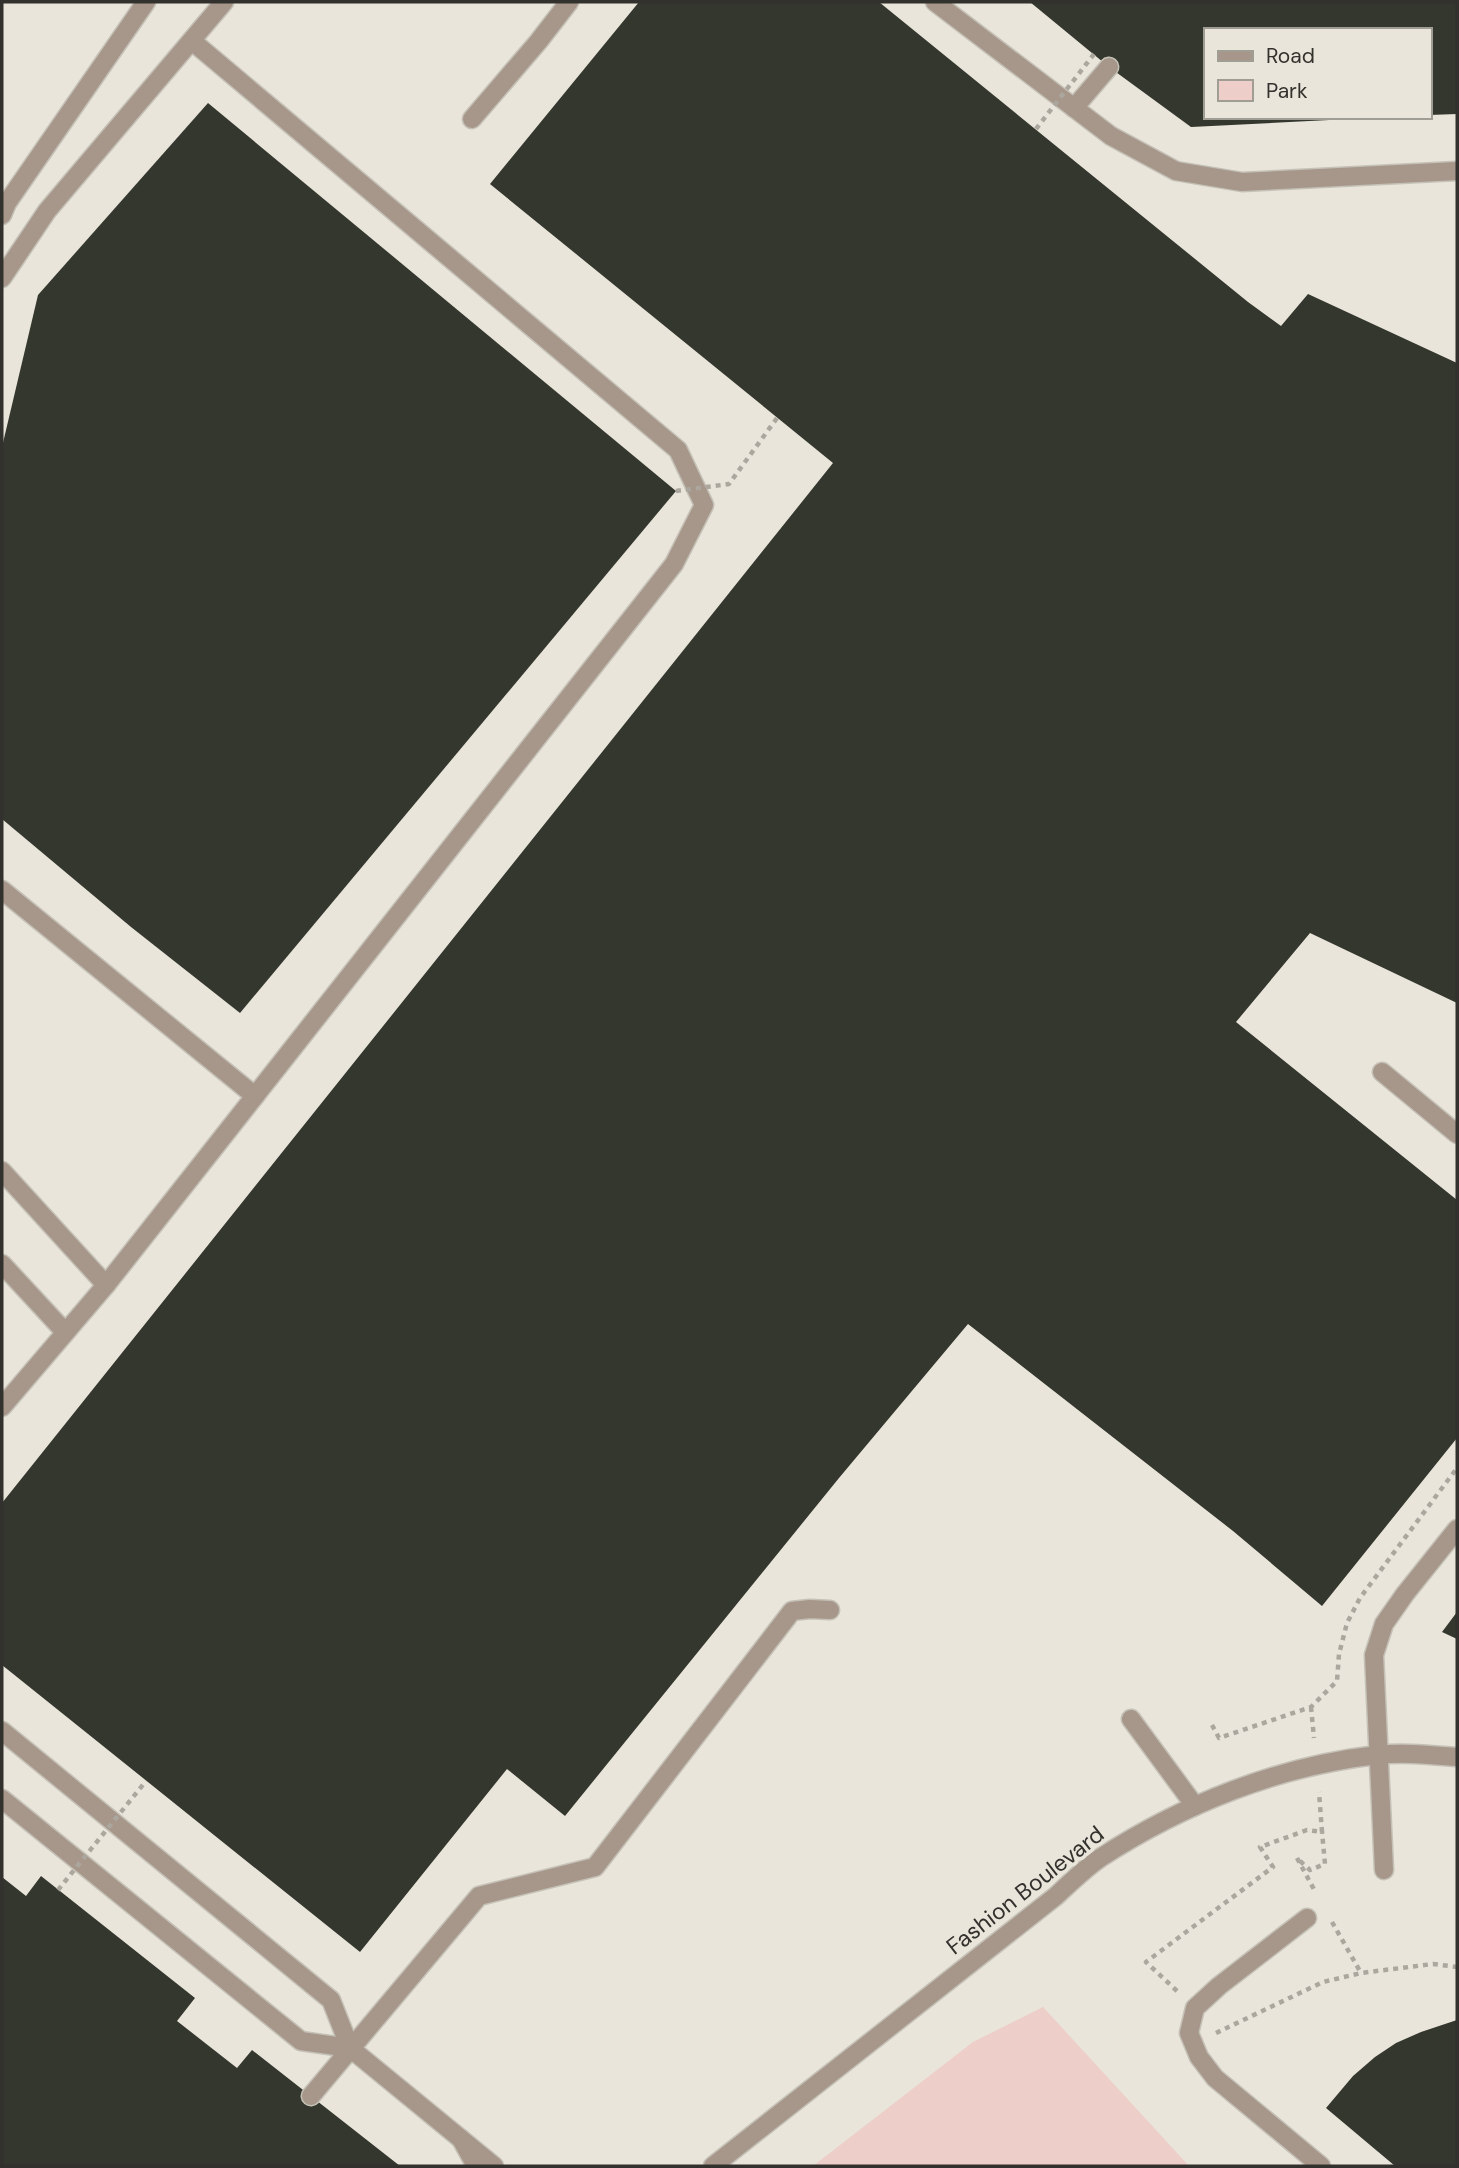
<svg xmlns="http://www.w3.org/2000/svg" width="1459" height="2168" font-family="'DM Sans',sans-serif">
<rect width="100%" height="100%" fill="#e9e5da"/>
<polygon fill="#edcec8" points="1043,2007 1189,2166 813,2166 973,2042"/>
<g fill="#34372e">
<polygon points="639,2 879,2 1248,302 1281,326 1308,294 1457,363 1457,1003 1310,933 1236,1022 1457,1200 1457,1438 1322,1606 1233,1531 968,1324 839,1478 565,1816 507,1769 360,1952 2,1665 2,1503 833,463 490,184"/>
<polygon points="1030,2 1457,2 1457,114 1429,115 1429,30 1205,30 1205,117 1349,117 1349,119 1191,127 1109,67"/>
<polygon points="208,103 676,491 240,1013 131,927 2,819 2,447 38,295"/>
<polygon points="1457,1612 1457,1639 1442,1632"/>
<polygon points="41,1876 195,1998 177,2021 237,2068 252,2050 400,2166 2,2166 2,1877 26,1896"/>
<polygon points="1457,2020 1457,2166 1395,2166 1326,2108 1353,2076 1375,2057 1396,2043 1421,2032"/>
</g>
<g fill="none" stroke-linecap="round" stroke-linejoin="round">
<g stroke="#c5c1b7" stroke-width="21">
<g id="service">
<polyline points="935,2 1111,136 1176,171 1242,182 1457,171"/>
<polyline points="192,41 678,450 704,505 674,564 255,1096"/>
<polyline points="1074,108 1109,67"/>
<polyline points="472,119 538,42 569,2"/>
<polyline points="2,215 7,203 146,2"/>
<polyline points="2,278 47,211 224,2"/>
<polyline points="2,890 255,1096 106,1285"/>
<polyline points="1382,1072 1457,1134"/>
<polyline points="1131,1719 1195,1806"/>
<polyline points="1384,1870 1374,1655 1384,1624 1405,1594 1457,1529"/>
<polyline points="1307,1918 1219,1986 1195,2008 1189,2033 1199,2057 1215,2078 1321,2166"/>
<polyline points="311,2096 479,1896 595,1867 792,1611 810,1609 830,1610"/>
</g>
</g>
<g stroke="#c5c1b7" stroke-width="21">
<g id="minor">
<polyline points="2,1171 106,1285 2,1407"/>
<polyline points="2,1264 65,1332"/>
<polyline points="2,1731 331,2000 350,2048 494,2166"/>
<polyline points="2,1799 301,2041 350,2048"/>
</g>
</g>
<g stroke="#c5c1b7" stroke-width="21">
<g id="tertiary">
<polyline points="461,2139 476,2166"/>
<path d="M713,2166L1056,1896C1070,1883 1084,1869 1100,1858C1183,1804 1279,1766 1377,1755C1404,1752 1431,1755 1457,1757"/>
</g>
</g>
<g stroke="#aba79f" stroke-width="4.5" stroke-dasharray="5 5" stroke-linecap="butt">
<polyline points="1311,1707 1314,1738"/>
<polyline points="1212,1725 1219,1738 1311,1707 1337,1681 1339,1654 1347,1623 1360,1598 1457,1468"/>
<polyline points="1297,1858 1316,1893"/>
<polyline points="1300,1861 1310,1870 1325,1864 1322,1832"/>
<polyline points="1332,1922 1361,1973"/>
<polyline points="1177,1991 1146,1962 1273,1867 1260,1847 1307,1830 1322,1832 1319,1792"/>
<polyline points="1216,2033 1323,1982 1361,1973 1433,1964 1457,1967"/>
</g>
<use href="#service" stroke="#a6978a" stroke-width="18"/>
<use href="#minor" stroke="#a6978a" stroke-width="18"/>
<use href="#tertiary" stroke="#a6978a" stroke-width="18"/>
<g stroke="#aba79f" stroke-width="4.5" stroke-dasharray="5 5" stroke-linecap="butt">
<polyline points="1036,129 1094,54"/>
<polyline points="676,491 729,484 777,418"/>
<polyline points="58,1890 146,1781"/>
</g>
</g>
<g text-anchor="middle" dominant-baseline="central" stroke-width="7" stroke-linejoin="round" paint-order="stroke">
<g font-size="23" fill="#33312d" stroke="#e9e5da">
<text transform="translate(1025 1890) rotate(-38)">Fashion Boulevard</text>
</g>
</g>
<rect width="1459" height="2168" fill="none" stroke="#33312d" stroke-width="7"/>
<rect x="1204" y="28" width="228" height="91" fill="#e9e5da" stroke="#a09d95" stroke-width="2"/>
<rect x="1218" y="51" width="35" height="10" fill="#a6978a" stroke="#a09d95" stroke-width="2"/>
<text x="1266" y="63" font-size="21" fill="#33312d">Road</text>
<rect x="1218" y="80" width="35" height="21" fill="#edcec8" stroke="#a09d95" stroke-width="2"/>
<text x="1266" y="98" font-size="21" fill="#33312d">Park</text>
</svg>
